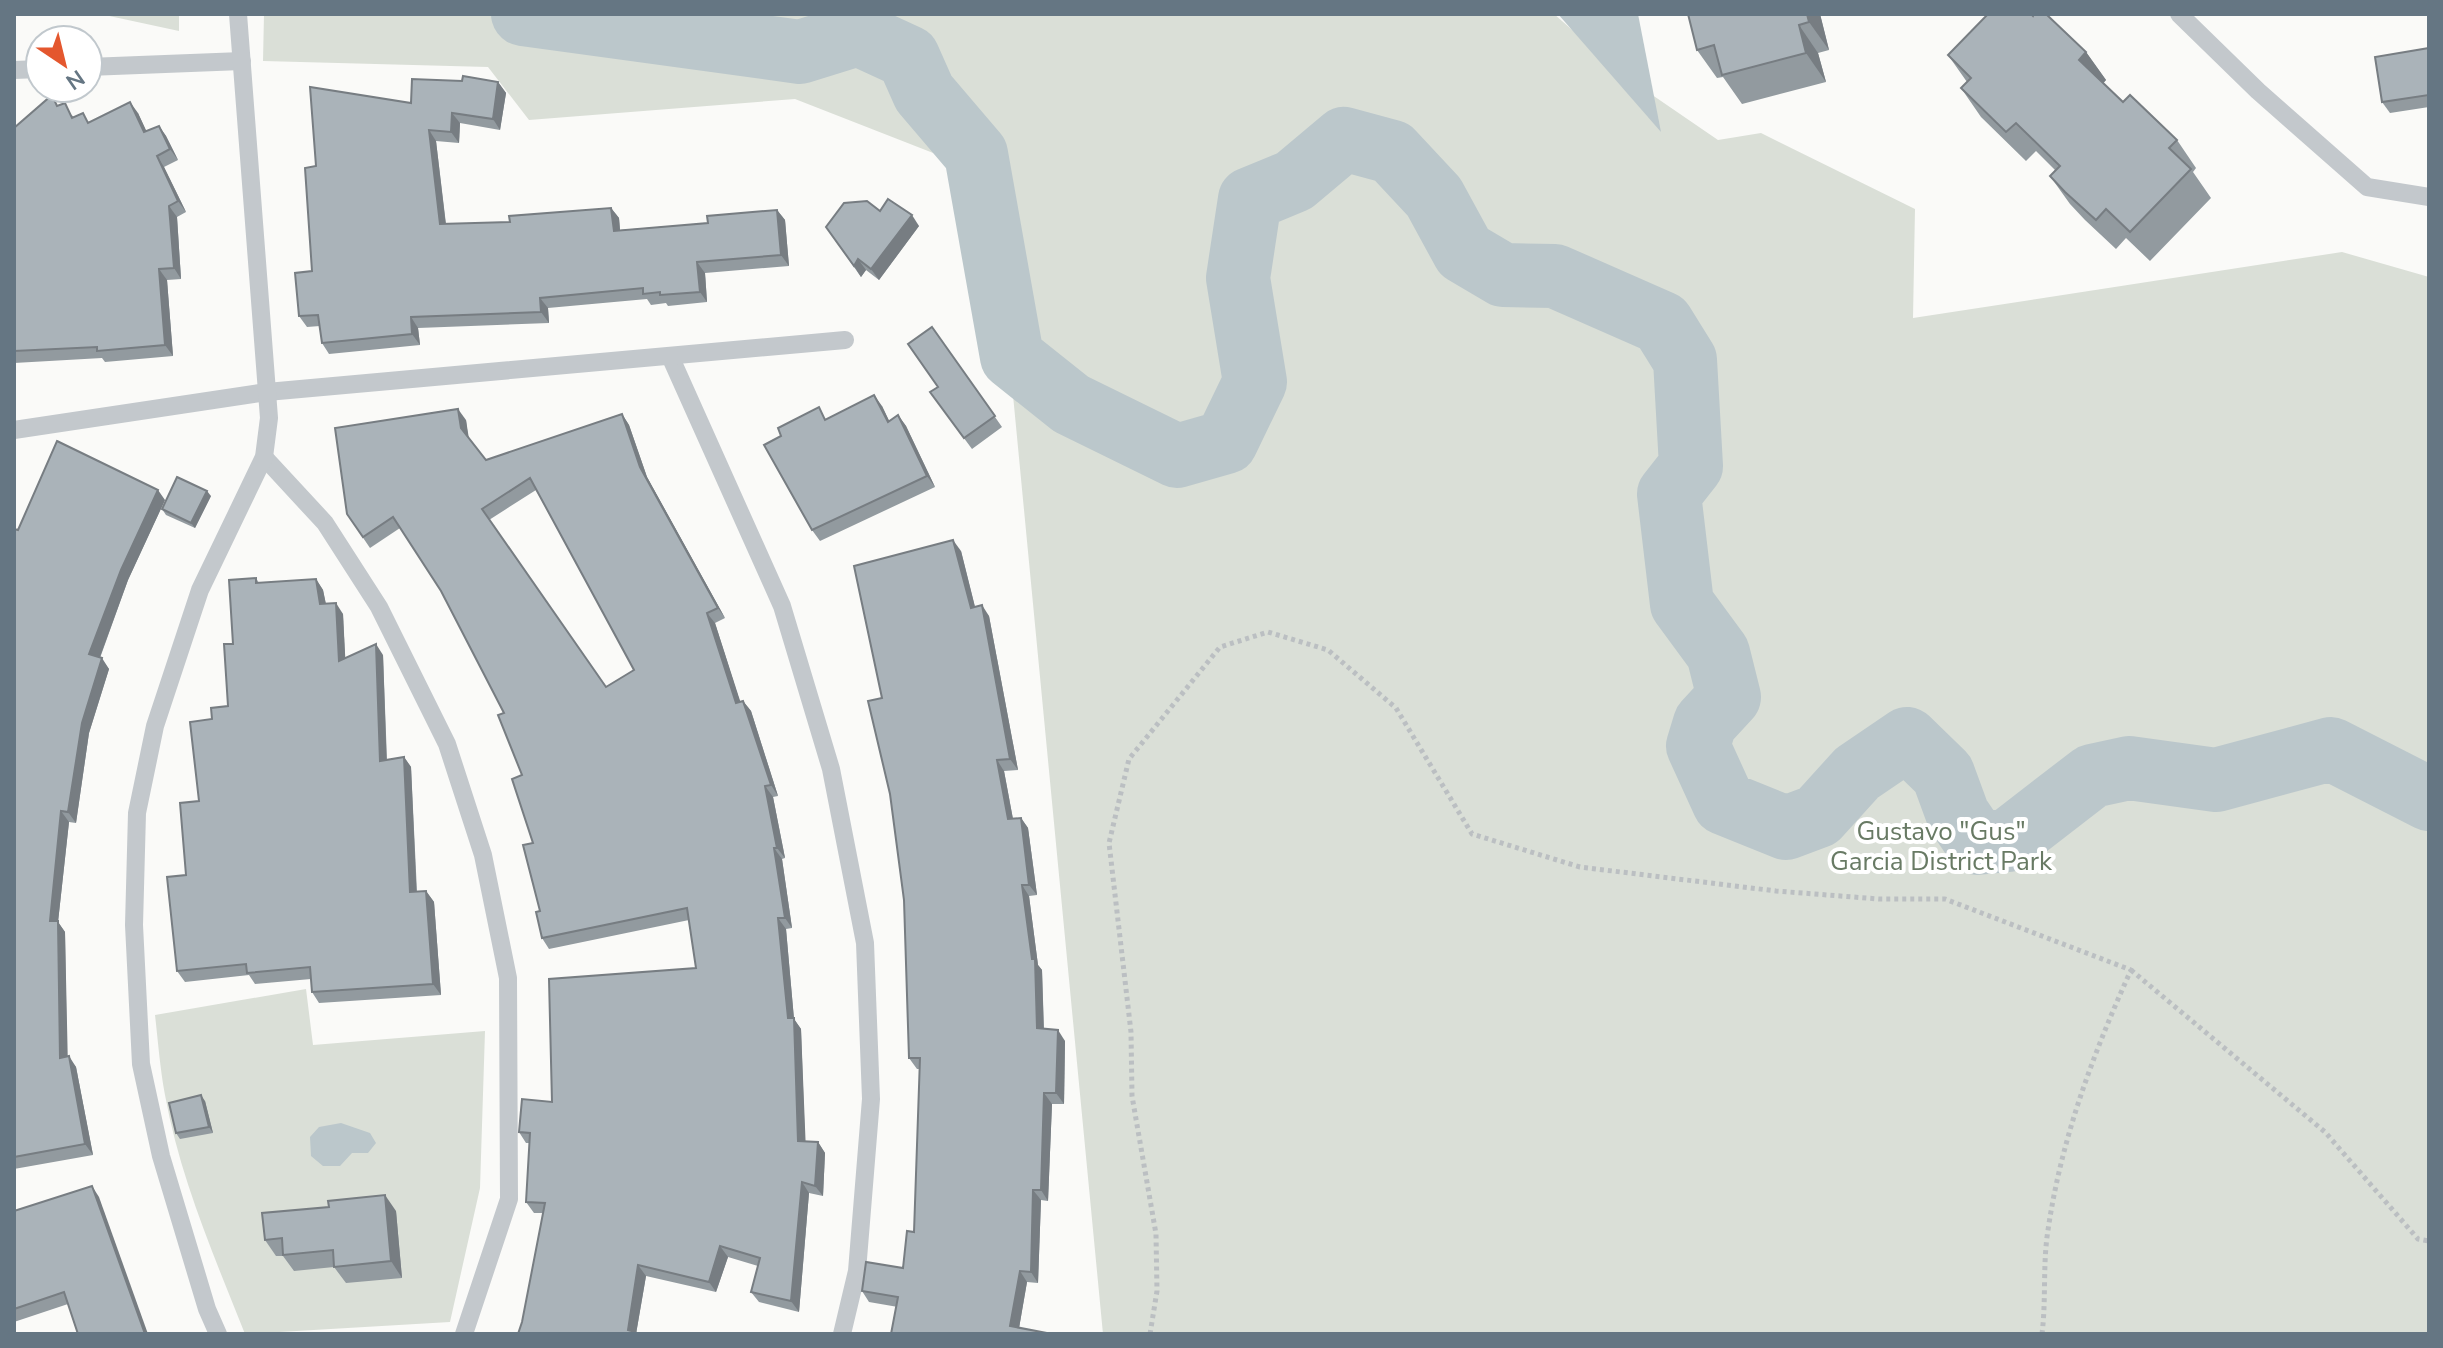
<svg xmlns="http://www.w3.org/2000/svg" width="2443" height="1348" font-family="'Nunito Sans',sans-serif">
<rect width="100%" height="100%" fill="#fafaf8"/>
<g fill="#dadfd7">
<polygon points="100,14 179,14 179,31"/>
<polygon points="264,14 1554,14 1626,77 1718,140 1761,133 1915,209 1913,318 2342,252 2429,277 2429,1334 1103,1334 992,176 795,99 529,120 488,67 263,61"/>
<path d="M306,989L313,1045L485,1031L480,1188L450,1322L245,1334C214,1256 180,1178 165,1095C160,1068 158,1041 155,1015Z"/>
</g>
<g fill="#bbc7cb">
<polygon points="1558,14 1638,14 1661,132"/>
<polygon points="341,1123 370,1133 376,1143 368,1153 352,1153 340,1166 323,1166 311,1156 310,1137 319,1127"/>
</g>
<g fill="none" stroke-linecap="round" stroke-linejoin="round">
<polyline stroke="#bbc7cb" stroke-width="64" points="523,14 800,52 858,34 908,57 924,93 976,154 1012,357 1071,404 1177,456 1226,442 1255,382 1238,278 1250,199 1294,181 1344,139 1392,152 1434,197 1464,252 1503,275 1555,276 1662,323 1685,360 1691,466 1669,494 1682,604 1718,653 1729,697 1705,723 1698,746 1724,803 1786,828 1818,816 1857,773 1907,739 1943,774 1958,815 1977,843 2009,840 2092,776 2129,768 2216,780 2331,749 2429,799"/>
<g stroke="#bbbfc2" stroke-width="5" stroke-dasharray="4 4" stroke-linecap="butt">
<polyline points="2131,970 2325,1132 2418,1239 2429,1241"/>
<path d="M1150,1334L1157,1291L1156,1234L1132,1096L1131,1032L1109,843L1129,759L1220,647L1268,632L1328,650L1396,708L1472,834L1580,867L1776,891L1879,899H1945L2131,970C2092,1056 2060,1142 2047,1237C2043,1269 2046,1302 2042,1334"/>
</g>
<g stroke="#c3c8cc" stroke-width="18">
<polyline points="2179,14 2258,91 2367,187 2429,197"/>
<polyline points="88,67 242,61"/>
<polyline points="14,70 40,69"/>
<polyline points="670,356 782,606 831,769 865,943 871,1099 857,1271 842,1334"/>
<polyline points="14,430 267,392 845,340"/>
<polyline points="264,457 325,523 379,607 447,744 483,855 508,978 509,1199 464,1334"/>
<polyline points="218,1334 207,1309 161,1156 141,1064 134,925 137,813 155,726 200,590 264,457 269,418 238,14"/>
</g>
</g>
<g fill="#929a9f" fill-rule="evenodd">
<polygon points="1820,14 1829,50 1818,53 1826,82 1742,104 1723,77 1717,78 1697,50"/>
<polygon points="2429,48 2429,107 2390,113 2382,102"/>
<polygon points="2086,52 2106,80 2103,83 2123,102 2177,140 2196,168 2193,172 2211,198 2150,261 2126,238 2116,249 2085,220 2070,204 2050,176 2055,170 2036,151 2026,161 1981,117 1961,88 1967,82 1948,55"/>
<polygon points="498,82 506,93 500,130 460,123 459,143 436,141 446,224 510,222 611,208 619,218 620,230 708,223 777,210 785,220 789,266 705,273 707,302 668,306 666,303 651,305 647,299 548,308 549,323 418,328 420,345 329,354 322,343 320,326 307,327 299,316 312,271 316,166 411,103"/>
<polygon points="59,105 74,117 89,122 138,113 146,131 159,126 166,136 178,160 164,167 186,212 177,217 181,279 167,280 173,356 105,362 102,358 14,363 14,128"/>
<polygon points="880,211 919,226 879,280 866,270 861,277 826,227"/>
<polygon points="932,327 1002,427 972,449 930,392 938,387"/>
<polygon points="882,406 889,421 898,415 906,426 935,487 820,541 812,530 827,419"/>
<path d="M622,414L629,425L647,477L725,618L715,623L740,702L743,701L751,711L778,796L773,797L785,858L782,859L792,928L786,929L794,1019L801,1029L805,1142H818L825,1153L823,1196L809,1193L799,1312L759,1302L751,1292L758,1266L728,1257L716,1292L646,1276L636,1334L522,1322L543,1213H534L526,1202L530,1143H526L519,1132L696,968L689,920L549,949L542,938L533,843L522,775L504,713L441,591L400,528L370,548L347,514L466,420L468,437L486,460ZM536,490L634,670L606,687L489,520Z"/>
<polygon points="211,496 195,528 166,515 162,509"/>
<polygon points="165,500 128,580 100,658 109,669 89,733 76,823 69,822 58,922 65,932 67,1056 76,1067 93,1155 14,1169 14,529 18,530"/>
<polygon points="961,551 975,607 989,616 1018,770 1004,771 1013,819 1021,818 1028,828 1037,895 1029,896 1038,965 1042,970 1044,1029 1065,1041 1064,1104 1052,1104 1048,1201 1041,1200 1038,1283 1027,1282 1019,1328 869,1302 862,1291 903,1268 914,1232 920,1069 917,1069 909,1058 904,900 882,698"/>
<polygon points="256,578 259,583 316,579 323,590 326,604 343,614 345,658 383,655 387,760 404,757 411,767 417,892 426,891 434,902 441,995 319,1003 312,992 311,979 255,984 249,975 185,982 177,971 186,875 212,719 228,706 233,644"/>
<polygon points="205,1101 213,1133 180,1139 176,1133"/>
<polygon points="99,1197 68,1304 14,1322 14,1211"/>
<polygon points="396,1211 402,1278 346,1283 334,1267 294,1271 283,1256 276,1256 265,1240"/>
</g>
<g fill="#777d82">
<polygon points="1807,14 1820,14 1829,50 1809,22"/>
<polygon points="1799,25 1818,53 1826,82 1806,53"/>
<polygon points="2086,52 2106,80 2099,88 2079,60"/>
<polygon points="498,82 506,93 500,130 493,119"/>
<polygon points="130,102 138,113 152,143 144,132"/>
<polygon points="452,113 460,123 459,143 451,132"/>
<polygon points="159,126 166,136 178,160 170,149"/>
<polygon points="429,130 436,141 447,235 440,224"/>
<polygon points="157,156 164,167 186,212 178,201"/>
<polygon points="169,206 177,217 181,279 174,268"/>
<polygon points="611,208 619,218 621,242 614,231"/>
<polygon points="777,210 785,220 789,266 781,255"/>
<polygon points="912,215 919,226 879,280 871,269"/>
<polygon points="858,259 866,270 861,277 854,266"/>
<polygon points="697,262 705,273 707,302 700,292"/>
<polygon points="159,269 167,280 173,356 165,345"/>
<polygon points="540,298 548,308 549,323 541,312"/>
<polygon points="411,317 418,328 420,345 412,334"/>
<polygon points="874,395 882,406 895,433 888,422"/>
<polygon points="458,409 466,420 469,439 461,428"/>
<polygon points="622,414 629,425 647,477 725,618 718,608 640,467"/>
<polygon points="898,415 906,426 935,487 927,476"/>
<polygon points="158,490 165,500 128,580 97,665 89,654 121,570"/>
<polygon points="207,491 211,496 195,528 191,523"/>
<polygon points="953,540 961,551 978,619 971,608"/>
<polygon points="316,579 323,590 328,615 320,604"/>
<polygon points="336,603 343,614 346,672 339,661"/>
<polygon points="982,605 989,616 1018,770 1010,759"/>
<polygon points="707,613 715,623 744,713 736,703"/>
<polygon points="376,644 383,655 387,772 380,761"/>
<polygon points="102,658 109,669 89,733 76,823 68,812 82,723"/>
<polygon points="743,701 751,711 778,796 771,785"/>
<polygon points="404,757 411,767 417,903 410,892"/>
<polygon points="997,760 1004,771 1015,830 1008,819"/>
<polygon points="765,786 773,797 785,858 777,848"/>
<polygon points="61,811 69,822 58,922 65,932 68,1069 60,1058 50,921"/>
<polygon points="1021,818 1028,828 1037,895 1029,885"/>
<polygon points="774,848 782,859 792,928 785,918"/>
<polygon points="1022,885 1029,896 1038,965 1042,970 1044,1039 1037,1028 1032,959"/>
<polygon points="426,891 434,902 441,995 433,984"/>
<polygon points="778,918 786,929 794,1019 801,1029 806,1152 798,1141"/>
<polygon points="1058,1030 1065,1041 1064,1104 1056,1093"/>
<polygon points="69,1056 76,1067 93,1155 85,1144"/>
<polygon points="1044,1093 1052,1104 1048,1201 1041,1190"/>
<polygon points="201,1095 205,1101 213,1133 209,1127"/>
<polygon points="818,1142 825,1153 823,1196 815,1186"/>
<polygon points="802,1182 809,1193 799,1312 791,1301"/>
<polygon points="92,1186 99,1197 148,1334 145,1334"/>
<polygon points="1033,1190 1041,1200 1038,1283 1031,1272"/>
<polygon points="385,1195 396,1211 402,1278 391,1261"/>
<polygon points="720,1246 728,1257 716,1292 709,1282"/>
<polygon points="638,1265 646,1276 636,1334 630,1334 628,1330"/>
<polygon points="1020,1271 1027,1282 1018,1334 1010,1326"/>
</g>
<g fill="#aab3b9" stroke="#777d82" stroke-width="2" fill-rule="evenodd">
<polygon points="1688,14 1807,14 1809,22 1799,25 1806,53 1722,75 1714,45 1697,50"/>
<polygon points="1988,14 2031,14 2033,16 2034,14 2046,14 2086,52 2079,60 2123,102 2130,95 2177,140 2169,148 2191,169 2130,232 2106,209 2096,220 2065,192 2050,176 2060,166 2016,123 2006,132 1961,88 1971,78 1948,55"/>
<polygon points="2429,48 2429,95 2382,102 2375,57"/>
<polygon points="463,76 498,82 493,119 452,113 451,132 429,130 440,224 510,222 509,216 611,208 614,231 708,223 707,216 777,210 781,255 697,262 700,292 660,295 660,292 643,294 643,288 540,298 541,312 411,317 412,334 322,343 318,315 299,316 295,273 312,271 305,168 316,166 310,87 411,103 412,79 462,81"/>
<polygon points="52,95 57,106 65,103 72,118 83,113 88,123 130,102 144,132 159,126 170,149 157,156 178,201 169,206 174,268 159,269 165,345 97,351 97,347 14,351 14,128"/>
<polygon points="888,199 912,215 871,269 858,259 854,266 826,227 844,203 867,201 880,211"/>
<polygon points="932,327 995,416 964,438 930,392 938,387 908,344"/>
<polygon points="874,395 888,422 898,415 927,476 812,530 764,445 781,436 778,428 819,407 825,420"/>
<path d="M458,409L461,428L486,460L622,414L640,467L718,608L707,613L736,703L743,701L771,785L765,786L777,848H774L785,918H778L788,1018H794L798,1141L818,1142L815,1186L802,1182L791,1301L751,1292L760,1258L720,1246L709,1282L638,1265L628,1330L635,1332L634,1334H518L522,1322L545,1203L526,1202L530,1133L519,1132L522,1099L552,1102L549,979L696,968L687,908L542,938L536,912L540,911L523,845L533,843L512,779L522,775L498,715L504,713L441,591L393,517L363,537L347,514L335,428ZM530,478L634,670L606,687L482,509Z"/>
<polygon points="57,441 158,490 121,570 89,654 102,658 82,723 68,812 61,811 50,921 58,921 60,1058 69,1056 85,1144 14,1157 14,529 18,530"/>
<polygon points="177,477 207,491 191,523 162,509"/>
<polygon points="953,540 971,608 982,605 1010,759 997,760 1008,819 1021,818 1029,885 1022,885 1032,959 1035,959 1037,1028 1058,1030 1056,1093 1044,1093 1041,1190 1033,1190 1031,1272 1020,1271 1010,1326 1052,1334 891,1334 898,1297 862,1291 866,1262 903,1268 907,1231 914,1232 920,1058 909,1058 904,900 890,794 868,701 882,698 854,566"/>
<polygon points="256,578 256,583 316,579 320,604 336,603 339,661 376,644 380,761 404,757 410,892 426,891 433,984 312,992 310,967 247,973 246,964 177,971 167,877 186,875 180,803 199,801 190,722 212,719 211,708 228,706 224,644 233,644 229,580"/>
<polygon points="201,1095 209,1127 176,1133 169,1103"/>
<polygon points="92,1186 145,1334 78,1334 64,1292 14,1309 14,1211"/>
<polygon points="385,1195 391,1261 334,1267 333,1250 283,1255 282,1238 265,1240 262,1213 329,1207 328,1201"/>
</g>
<g text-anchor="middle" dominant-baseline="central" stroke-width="8" stroke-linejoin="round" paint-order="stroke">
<g font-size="26" fill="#687a64" stroke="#fff">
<text x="1941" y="831">Gustavo "Gus"<tspan x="1941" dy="30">Garcia District Park</tspan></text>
</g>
</g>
<rect width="2443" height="1348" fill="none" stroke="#657683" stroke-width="32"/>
<g transform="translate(64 64) rotate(145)"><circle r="38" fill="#ffffff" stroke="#c1c8cd" stroke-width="2"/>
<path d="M0-6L14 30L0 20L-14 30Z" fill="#e4572e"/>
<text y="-12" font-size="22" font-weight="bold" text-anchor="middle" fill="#657683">N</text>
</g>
</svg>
